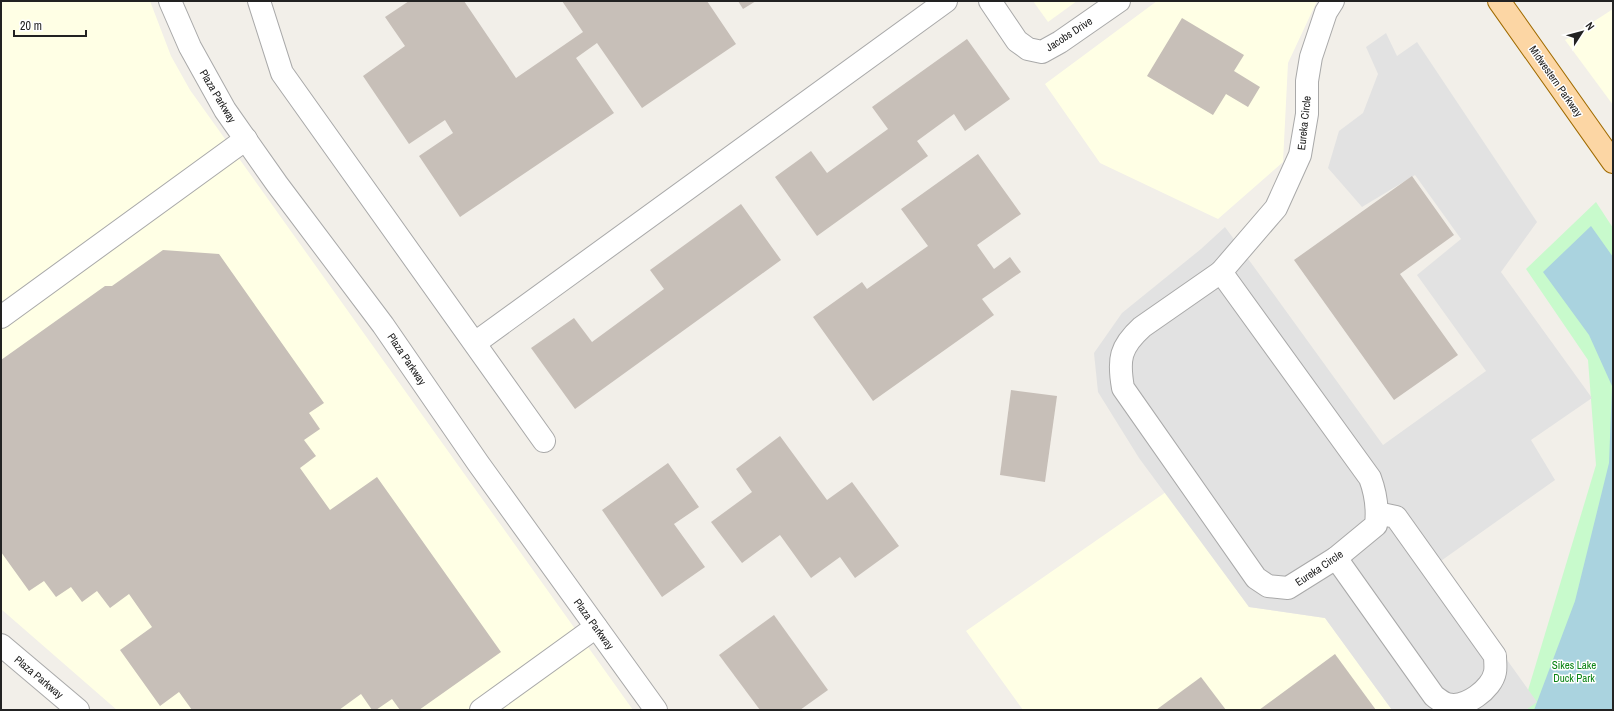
<svg xmlns="http://www.w3.org/2000/svg" width="1614" height="711" font-family="'Archivo Narrow',sans-serif">
<rect width="100%" height="100%" fill="#f2efe9"/>
<g fill="#ffffe5">
<polygon points="1,1 150,1 171,56 190,90 633,710 117,710 1,609"/>
<polygon points="1033,1 1077,1 1048,22"/>
<polygon points="1157,1 1317,1 1288,63 1283,162 1218,219 1100,163 1045,84"/>
<polygon points="1613,9 1613,105 1565,40"/>
<polygon points="1166,492 1249,607 1325,618 1392,710 1023,710 966,631"/>
</g>
<polygon fill="#c8facc" points="1596,202 1613,228 1613,710 1522,710 1596,465 1588,360 1526,269"/>
<polygon fill="#e2e2e2" points="1386,33 1397,56 1417,42 1537,222 1501,272 1592,398 1531,440 1555,480 1438,563 1537,702 1526,710 1392,710 1325,618 1249,607 1139,458 1098,392 1094,353 1122,313 1201,249 1225,227 1383,445 1486,371 1417,275 1461,239 1415,175 1362,207 1328,168 1339,131 1363,113 1378,74 1366,47"/>
<polygon fill="#aad3df" points="1591,226 1613,257 1613,710 1534,710 1575,601 1609,463 1612,386 1589,335 1543,272"/>
<g fill="#c7bfb8">
<polygon points="409,1 464,1 516,78 583,32 562,1 707,1 736,44 642,108 597,43 576,58 614,113 460,217 419,156 453,133 445,120 409,144 363,76 405,46 385,17"/>
<polygon points="738,1 756,1 743,9"/>
<polygon points="1182,18 1244,55 1234,71 1260,87 1248,107 1226,94 1213,115 1147,76"/>
<polygon points="967,39 1010,99 965,131 954,114 917,141 928,156 817,236 775,177 811,151 827,173 888,129 872,107"/>
<polygon points="978,154 1021,214 977,245 994,269 1010,257 1021,272 982,299 994,315 873,401 813,317 862,282 867,289 928,246 901,209"/>
<polygon points="1412,176 1454,235 1400,274 1458,355 1394,400 1294,260"/>
<polygon points="741,204 781,260 575,409 531,348 574,318 592,342 664,289 650,270"/>
<polygon points="163,250 219,254 324,403 309,413 320,429 304,440 316,456 300,468 330,510 377,477 501,652 419,710 400,710 392,699 376,710 372,710 361,694 339,710 192,710 179,692 160,706 120,650 152,627 129,594 110,608 97,591 82,602 71,587 56,597 44,581 29,591 1,552 1,360 105,286 112,286"/>
<polygon points="1011,390 1057,396 1045,482 1000,475"/>
<polygon points="780,436 827,500 852,482 899,546 855,578 840,557 811,578 780,535 742,563 711,522 752,492 736,469"/>
<polygon points="668,463 699,507 674,524 705,567 662,597 602,510"/>
<polygon points="774,615 828,690 800,710 760,710 719,655"/>
<polygon points="1335,654 1376,710 1259,710"/>
<polygon points="1201,677 1226,710 1156,710"/>
</g>
<g fill="none" stroke-linecap="round" stroke-linejoin="round">
<g stroke="#a9a9a9" stroke-width="24">
<g id="minor">
<polyline points="170,1 190,47 225,110 277,184 383,325 478,463 656,710"/>
<polyline points="259,1 282,73 544,441"/>
<polyline points="990,1 1017,41 1028,49 1042,52 1060,42 1119,1"/>
<path d="M1221,272L1370,478C1376,494 1378,508 1376,525L1336,558L1288,588L1268,586L1256,578L1123,388C1118,359 1120,347 1142,327Z"/>
<polyline points="1221,272 1276,208 1300,155 1307,114 1307,81 1311,57 1326,12 1333,1"/>
<polyline points="1,317 246,139"/>
<polyline points="475,343 946,1"/>
<path d="M1336,558L1434,696C1438,699 1443,703 1447,704C1465,709 1492,689 1495,672C1496,667 1495,661 1495,656L1396,517L1377,513"/>
<polyline points="1,645 78,710"/>
<polyline points="481,710 596,627"/>
</g>
</g>
<g stroke="#a06b00" stroke-width="24">
<polyline id="major" points="1499,1 1613,162"/>
</g>
<use href="#minor" stroke="#fff" stroke-width="22"/>
<use href="#major" stroke="#fcd6a4" stroke-width="22"/>
</g>
<g text-anchor="middle" dominant-baseline="central" stroke-width="3" stroke-linejoin="round" paint-order="stroke">
<g font-size="11" fill="#222" stroke="#fff">
<text transform="translate(1069 34) rotate(-33)">Jacobs Drive</text>
<text transform="translate(1556 81) rotate(55)">Midwestern Parkway</text>
<text transform="translate(218 96) rotate(59)">Plaza Parkway</text>
<text transform="translate(1304 123) rotate(-84)">Eureka Circle</text>
<text transform="translate(407 359) rotate(56)">Plaza Parkway</text>
<text transform="translate(1319 568) rotate(-34)">Eureka Circle</text>
<text transform="translate(594 624) rotate(54)">Plaza Parkway</text>
<text transform="translate(39 677) rotate(40)">Plaza Parkway</text>
</g>
<g font-size="11" fill="#0c8416" stroke="#fff">
<text x="1574" y="665">Sikes Lake<tspan x="1574" dy="13">Duck Park</tspan></text>
</g>
</g>
<rect width="1614" height="711" fill="none" stroke="#222222" stroke-width="4"/>
<g transform="translate(1582 32) rotate(54)" stroke="#ffffff" stroke-width="3" paint-order="stroke">
<path d="M0-3L7 15L0 10L-7 15Z" fill="#222222"/>
<text y="-6" font-size="11" font-weight="bold" text-anchor="middle" fill="#222222">N</text>
</g>
<path d="M14 30v6h72v-6" fill="none" stroke="#222222" stroke-width="2"/>
<text x="20" y="30" font-size="12" fill="#222222" stroke="#ffffff" stroke-width="3" paint-order="stroke">20 m</text>
</svg>
